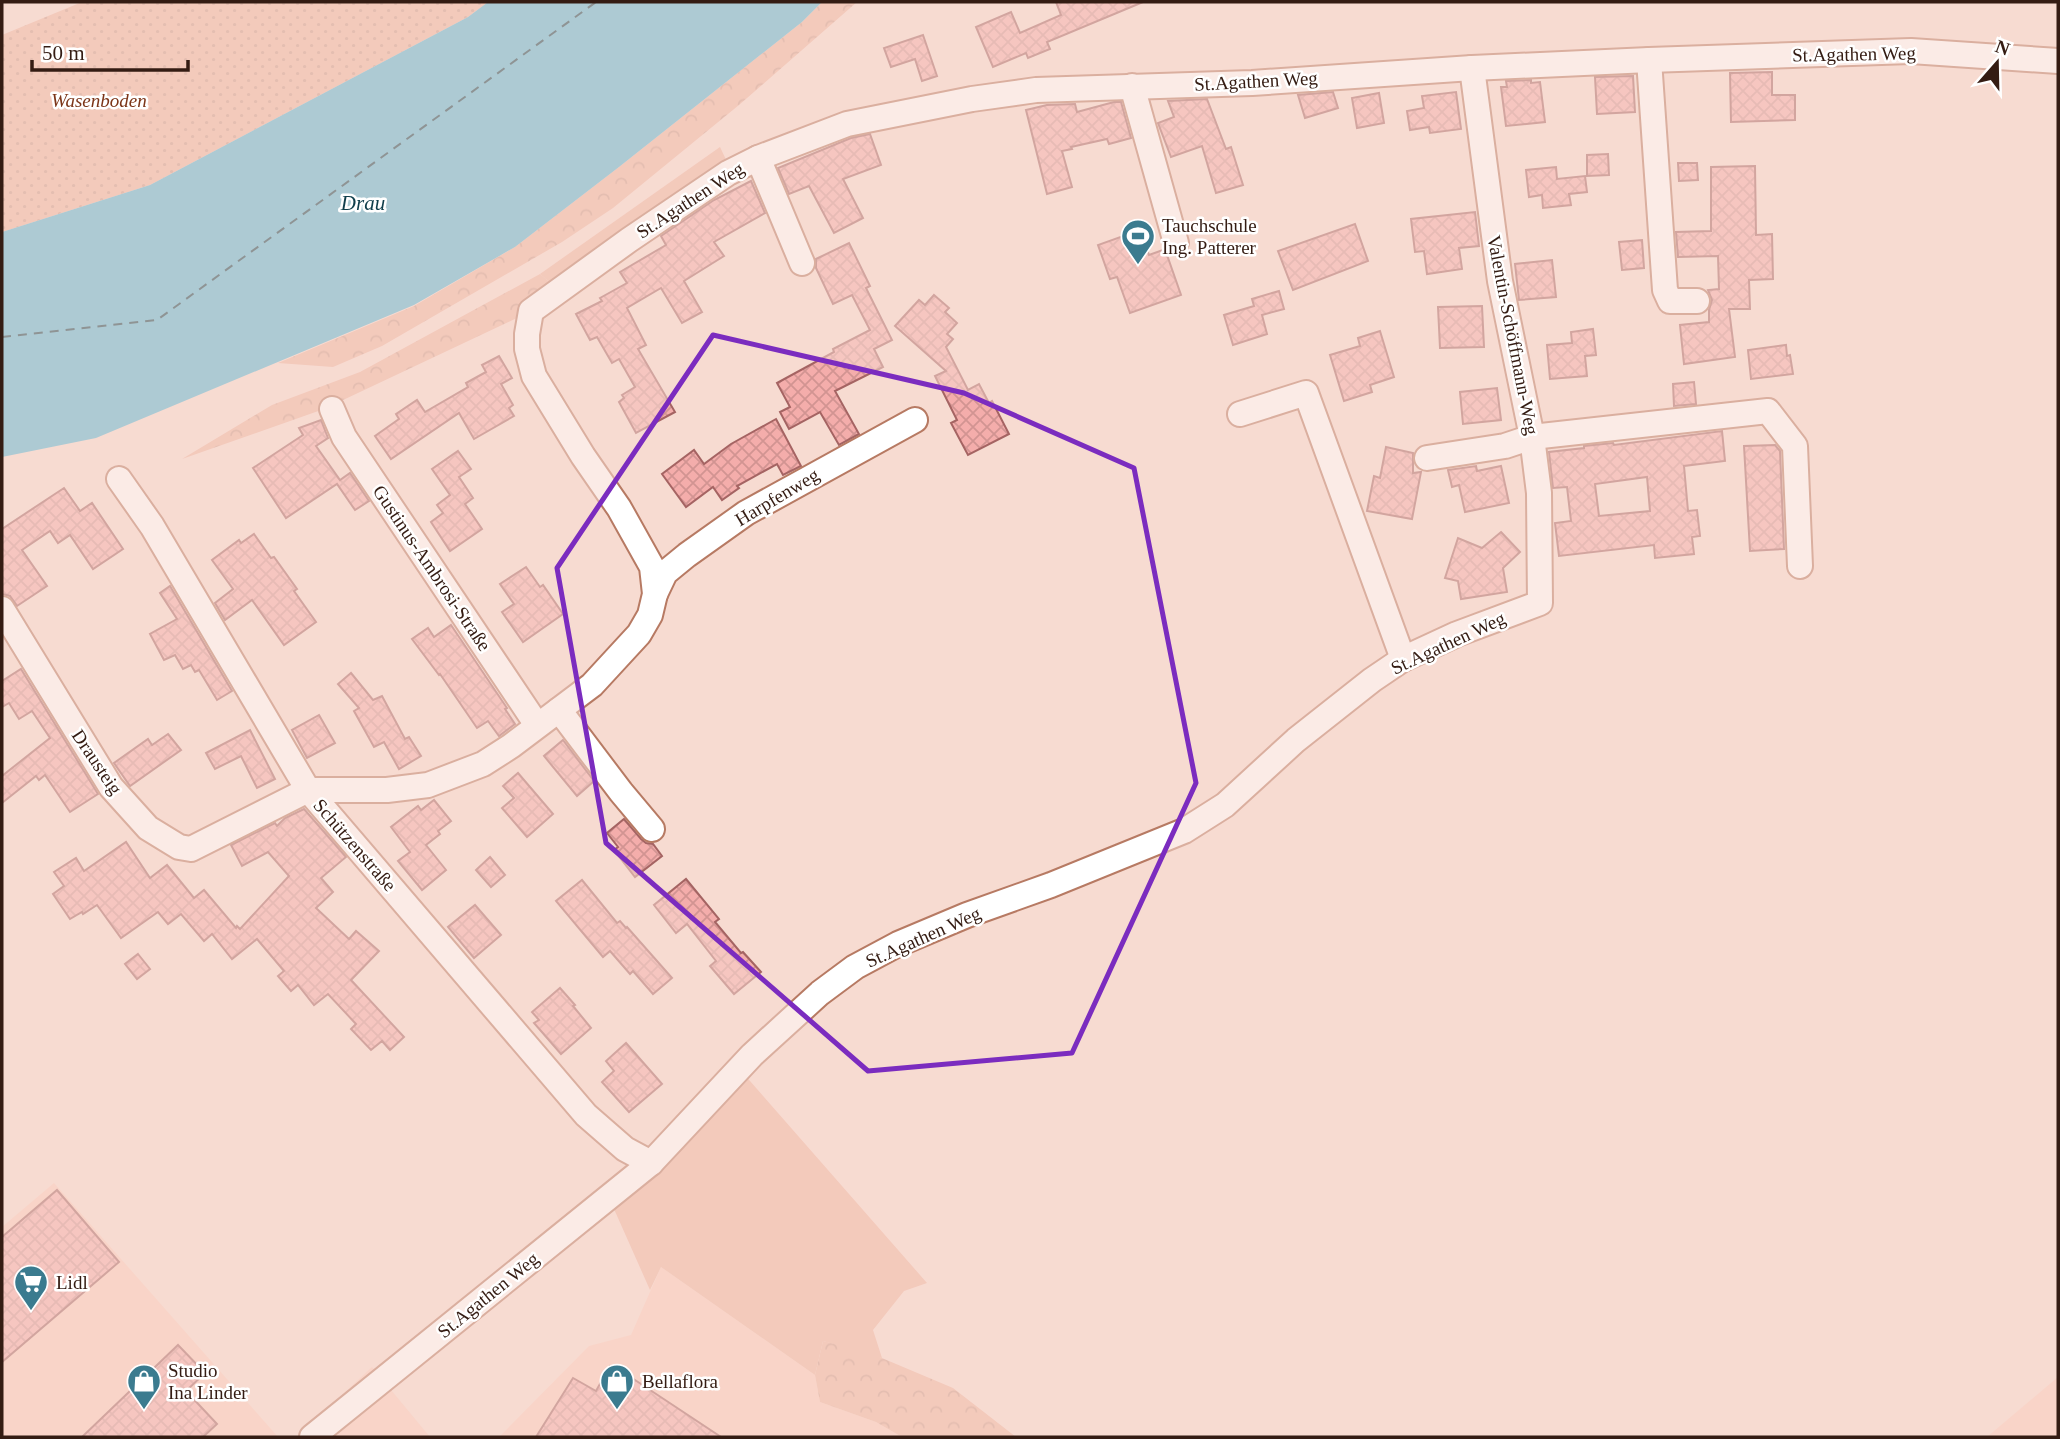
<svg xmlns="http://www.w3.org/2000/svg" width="2060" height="1439" font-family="Georgia,serif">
<defs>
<pattern id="forest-crowns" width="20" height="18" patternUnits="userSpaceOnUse" patternTransform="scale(1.75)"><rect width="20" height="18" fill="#edb5a0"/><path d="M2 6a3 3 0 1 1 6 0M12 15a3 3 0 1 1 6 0" fill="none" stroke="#cc9b89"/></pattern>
<pattern id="park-dots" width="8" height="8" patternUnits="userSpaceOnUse" patternTransform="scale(1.75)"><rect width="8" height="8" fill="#edb5a0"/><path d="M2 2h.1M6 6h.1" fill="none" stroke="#cc9b89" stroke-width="1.8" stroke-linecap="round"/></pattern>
<pattern id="building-cross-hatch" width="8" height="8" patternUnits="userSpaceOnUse" patternTransform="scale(1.75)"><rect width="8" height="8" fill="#f4adab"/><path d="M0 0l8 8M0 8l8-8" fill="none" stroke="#d29492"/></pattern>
</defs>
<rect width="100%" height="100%" fill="#f7dbd1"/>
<g fill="#facdbc">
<polygon points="54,1183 278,1437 2,1437 2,1227"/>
<polygon points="661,1267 815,1375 820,1402 876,1422 902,1437 499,1437 589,1346 631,1335"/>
<polygon points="372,1367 430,1437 297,1437"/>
<polygon points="2058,1377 2058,1437 1987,1437"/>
</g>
<g fill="#edb5a0">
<polygon points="720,147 729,166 554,286 540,274"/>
<polygon points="743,1073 927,1283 904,1291 873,1330 882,1358 823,1341 815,1375 661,1267 650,1290 614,1209"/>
</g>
<g fill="url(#forest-crowns)">
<polygon points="822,2 857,2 739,105 613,208 562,242 382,346 333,367 278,363 414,306 515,247 619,167 802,22"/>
<polygon points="540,274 554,286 519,317 324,409 182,459 272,405 360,372"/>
<polygon points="823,1341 870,1353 953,1388 1016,1437 902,1437 876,1422 820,1402 815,1375"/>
</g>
<polygon fill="url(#park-dots)" points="82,2 488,2 468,17 150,185 2,232 2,35"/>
<polygon fill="#52b7d6" points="488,2 822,2 802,22 619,167 515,247 414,305 96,438 2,457 2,232 150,185 468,17"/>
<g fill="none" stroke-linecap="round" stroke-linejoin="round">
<polyline stroke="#103e4b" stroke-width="2" stroke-dasharray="9 7" stroke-linecap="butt" points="2,337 157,320 596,2"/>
</g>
<g fill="url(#building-cross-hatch)" stroke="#a56463" stroke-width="2" fill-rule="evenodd">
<polygon points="1056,2 1143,2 1047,42 1050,49 1028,58 1026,53 993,67 976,27 1011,12 1020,33 1061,15"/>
<polygon points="923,35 937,76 922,81 915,59 891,67 884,48"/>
<polygon points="1772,72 1772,95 1795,95 1795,120 1731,122 1730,73"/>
<polygon points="1633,76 1635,112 1597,114 1595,77"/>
<polygon points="1531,80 1531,83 1540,82 1545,122 1506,126 1501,87 1507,87 1506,81"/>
<polygon points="1333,92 1338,108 1305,118 1298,95"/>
<polygon points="1456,92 1461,129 1430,133 1429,127 1410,130 1407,111 1424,108 1422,96"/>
<polygon points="1379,93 1384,123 1357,128 1352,98"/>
<polygon points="1207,99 1226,149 1231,147 1243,185 1216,193 1202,146 1171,157 1158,123 1174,117 1168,101"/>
<polygon points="1114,102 1121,102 1131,138 1109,144 1107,139 1071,147 1072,149 1062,151 1072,187 1047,194 1026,110 1047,105 1075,104 1077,112"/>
<polygon points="870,134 881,165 843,179 863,218 834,233 809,186 789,194 778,168 851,138"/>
<polygon points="1608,154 1609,175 1587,176 1587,155"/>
<polygon points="1678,163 1697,163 1698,180 1679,181"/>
<polygon points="1755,166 1756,235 1772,234 1773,279 1749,280 1750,309 1729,309 1735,357 1684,364 1680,325 1709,322 1709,310 1712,300 1708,290 1719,289 1718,256 1678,257 1676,232 1711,231 1711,167"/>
<polygon points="1556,167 1557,179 1585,176 1587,192 1569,194 1571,205 1543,208 1542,195 1529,197 1526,170"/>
<polygon points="751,181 765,213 714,242 724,256 684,281 702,312 682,323 661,288 627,308 646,345 638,349 675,412 636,433 619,402 624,398 622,395 635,387 619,359 612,363 597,337 590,340 576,314 602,301 600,298 627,283 620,272 666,245 661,236 714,200"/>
<polygon points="1475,212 1479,246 1459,248 1462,269 1427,274 1424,251 1415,252 1411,219"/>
<polygon points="1355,224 1368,261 1293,290 1278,251"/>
<polygon points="1140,230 1149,255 1163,250 1167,255 1181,295 1130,313 1117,277 1110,279 1098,245"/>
<polygon points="1642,240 1644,268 1622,270 1619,242"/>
<polygon points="849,243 870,286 866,288 892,340 874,349 883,367 835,391 859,434 839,445 820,412 789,429 780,412 790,407 777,383 834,352 833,349 870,330 852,295 833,304 816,268 816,259"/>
<polygon points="1552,260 1556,297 1519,300 1515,264"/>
<polygon points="1279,291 1284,309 1262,315 1267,334 1233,345 1224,315 1254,306 1252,299"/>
<polygon points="934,295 949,308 945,312 957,323 947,334 953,339 946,347 968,390 979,384 989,403 992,401 1009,434 968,455 951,423 957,420 935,376 946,371 895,326 919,300 925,305"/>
<polygon points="1482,306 1484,347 1440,348 1438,307"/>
<polygon points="1593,329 1596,355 1585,356 1587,376 1550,379 1547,345 1572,343 1571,332"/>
<polygon points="1380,331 1394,377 1370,385 1372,392 1344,401 1330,355 1360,346 1358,338"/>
<polygon points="1786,345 1787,356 1790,355 1793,374 1751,379 1748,350"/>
<polygon points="499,356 512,378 501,384 513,405 509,408 514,416 474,439 459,413 391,459 375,436 399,419 396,414 417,400 425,412 468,387 466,383 486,372 482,365"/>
<polygon points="1694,382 1696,404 1674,406 1673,384"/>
<polygon points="1497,388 1501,420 1463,424 1460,392"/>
<polygon points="776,419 801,466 783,475 777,464 737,486 739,488 722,500 713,487 686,507 662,474 694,450 704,464 731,444"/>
<polygon points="321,420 328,438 316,446 340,480 350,473 369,501 355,510 337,484 286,518 253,468 303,435 299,428"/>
<path d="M1722,431L1725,461L1684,466L1688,511L1697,510L1700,536L1692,537L1694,554L1655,558L1654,545L1559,556L1555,523L1571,521L1567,487L1553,488L1549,452L1584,448V446L1613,443L1614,445ZM1647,477L1650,511L1599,516L1595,484Z"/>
<polygon points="1775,445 1780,451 1784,549 1750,551 1744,446"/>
<polygon points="1386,447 1413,453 1413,473 1421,472 1412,519 1367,511 1374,476 1380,478"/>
<polygon points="458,451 471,469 459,477 473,498 465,504 482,529 450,551 431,522 443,513 437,505 450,495 432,469"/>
<polygon points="1476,466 1477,471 1501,466 1509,503 1465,512 1459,485 1452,487 1448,470"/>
<polygon points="64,488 80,511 92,503 123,549 93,569 70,535 58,543 50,531 22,550 47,586 17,606 10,596 2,594 2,529"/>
<polygon points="1501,532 1520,552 1503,568 1507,592 1461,599 1458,581 1445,578 1458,538 1482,548"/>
<polygon points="254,534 271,558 274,557 297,589 294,591 316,622 284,645 252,600 225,620 215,603 233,589 212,560 239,540 241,543"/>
<polygon points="526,567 540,587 543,585 563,614 523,642 502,612 514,604 500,584"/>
<polygon points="170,586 232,691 217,700 199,670 195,672 191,665 183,669 175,655 164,660 150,634 177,619 160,593"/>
<polygon points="451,625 507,708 505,709 515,724 499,736 488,721 477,728 440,674 439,675 412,639 428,628 434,637"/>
<polygon points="21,669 98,794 70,812 45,775 39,780 36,776 2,803 2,776 50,738 32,711 19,719 9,703 2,707 2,681"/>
<polygon points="351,673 373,700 382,696 405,739 409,737 421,756 399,769 384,742 374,747 354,711 359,708 338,684"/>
<polygon points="319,715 335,743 307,758 292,730"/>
<polygon points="250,730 275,779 257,788 241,756 215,769 206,753"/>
<polygon points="168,734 181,750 130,786 114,763 148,739 152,745"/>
<polygon points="563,740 594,781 577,796 544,756"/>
<polygon points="518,773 553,814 527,837 502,808 514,798 503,786"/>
<polygon points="434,800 451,821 438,831 440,834 426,845 446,870 422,890 398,861 410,852 391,827 418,806 421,810"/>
<polygon points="304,809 346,857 321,878 333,892 316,908 349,939 356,931 379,951 351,980 404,1037 390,1050 382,1041 371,1050 351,1029 356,1024 328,994 314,1005 298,985 291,991 278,976 284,971 257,939 232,959 212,934 204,941 181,914 168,924 158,912 121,938 97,905 83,914 82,912 70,919 53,894 64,886 54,872 76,858 84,871 126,842 150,878 167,865 194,898 204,890 236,928 237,926 240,929 289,876 268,852 242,866 231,845 275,823 277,826 285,818"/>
<polygon points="624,819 641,839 646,843 653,844 662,856 635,877 614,850 618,847 607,833"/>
<polygon points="490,857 505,875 491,887 476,870"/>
<polygon points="686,879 719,919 715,922 741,953 743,952 761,972 734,994 710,966 716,961 687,924 676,933 654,905"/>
<polygon points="582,880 617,923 620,921 626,928 627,927 672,978 653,994 633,971 630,974 610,951 603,957 556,901"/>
<polygon points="475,905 501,935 474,958 448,927"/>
<polygon points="138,954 150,969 137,979 125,964"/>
<polygon points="560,988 575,1005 573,1006 591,1028 561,1054 534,1023 539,1020 532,1012"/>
<polygon points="626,1043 662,1084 629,1112 602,1082 614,1071 606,1061"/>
<polygon points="57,1190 119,1262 2,1362 2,1237"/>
<polygon points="178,1345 205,1373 186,1391 217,1424 203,1437 82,1437"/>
<polygon points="610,1366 632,1378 721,1437 536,1437 573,1378 596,1391"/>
</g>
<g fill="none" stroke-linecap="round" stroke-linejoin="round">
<g stroke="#b77a63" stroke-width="28">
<g id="minor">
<polyline points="1649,60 1665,290 1670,301 1697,301"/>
<polyline points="1132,86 1176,243"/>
<polyline points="758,158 802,263"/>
<polyline points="332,409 344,437 537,725"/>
<polyline points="1240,414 1306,393 1403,659"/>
<polyline points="1427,458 1505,446 1532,437 1768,411 1795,446 1800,566"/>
<polyline points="119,479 152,526 308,790 586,1115 625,1149 651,1163"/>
<polyline points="655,594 665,573 687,555 746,513 915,420"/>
<polyline points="2,609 111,787 148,828 179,847 191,849 308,790 387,790 428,785 483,764 511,746 592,685 639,634 650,615 655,594 652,567 619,508 583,456 534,376 527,349 527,334 531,311 629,240 728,173 758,158 847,124 972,99 1036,90 1252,83 1472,68 1649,60 1911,51 2058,61"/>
<polyline points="559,710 621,792 652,829"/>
<polyline points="312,1437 651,1163 752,1055 820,993 855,967 898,944 967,915 1051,885 1184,831 1225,805 1296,740 1372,680 1403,659 1457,634 1540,603 1539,493 1532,437 1500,281 1472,68"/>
</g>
</g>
<use href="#minor" stroke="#fff" stroke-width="24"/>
</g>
<path d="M0 0H2060V1439H0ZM713,335L964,393L1134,468L1196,783L1072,1053L868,1071L606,843L557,568Z" fill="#f7dbd1" fill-opacity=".55" fill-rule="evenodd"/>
<path fill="none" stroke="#7b2cbf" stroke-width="5" stroke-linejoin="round" d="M713,335L964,393L1134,468L1196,783L1072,1053L868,1071L606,843L557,568Z"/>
<defs>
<g id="stadium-pin" transform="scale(1.75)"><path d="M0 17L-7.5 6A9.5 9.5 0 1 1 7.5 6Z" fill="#3b7b8f" stroke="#fff"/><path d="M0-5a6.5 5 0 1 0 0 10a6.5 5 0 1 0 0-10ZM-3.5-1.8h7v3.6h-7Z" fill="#fff"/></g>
<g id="supermarket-pin" transform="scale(1.75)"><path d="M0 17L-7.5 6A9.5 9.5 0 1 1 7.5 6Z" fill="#3b7b8f" stroke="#fff"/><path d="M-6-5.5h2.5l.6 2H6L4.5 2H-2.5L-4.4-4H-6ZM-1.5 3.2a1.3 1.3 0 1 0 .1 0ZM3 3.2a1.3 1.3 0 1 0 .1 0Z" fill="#fff"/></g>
<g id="shop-pin" transform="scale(1.75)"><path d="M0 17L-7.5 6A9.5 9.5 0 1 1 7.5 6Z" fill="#3b7b8f" stroke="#fff"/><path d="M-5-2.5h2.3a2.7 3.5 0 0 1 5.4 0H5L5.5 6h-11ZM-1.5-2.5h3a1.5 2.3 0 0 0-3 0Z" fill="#fff"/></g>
</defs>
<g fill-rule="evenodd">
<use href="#stadium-pin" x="1138" y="236"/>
<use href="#supermarket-pin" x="31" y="1282"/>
<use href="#shop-pin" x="144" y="1381"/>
<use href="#shop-pin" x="617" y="1381"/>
</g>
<g text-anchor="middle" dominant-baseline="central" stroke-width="5" stroke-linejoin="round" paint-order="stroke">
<g font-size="19" fill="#341c13" stroke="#fff">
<text transform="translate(1854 54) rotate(-1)">St.Agathen Weg</text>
<text transform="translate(1256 81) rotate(-3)">St.Agathen Weg</text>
<text transform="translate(690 200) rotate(-33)">St.Agathen Weg</text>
<text transform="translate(1513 335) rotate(79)">Valentin-Schöffmann-Weg</text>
<text transform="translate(777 497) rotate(-31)">Harpfenweg</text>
<text transform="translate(432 568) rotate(56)">Gustinus-Ambrosi-Straße</text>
<text transform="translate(1448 643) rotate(-25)">St.Agathen Weg</text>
<text transform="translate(97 762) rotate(56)">Drausteig</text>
<text transform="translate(355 845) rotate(49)">Schützenstraße</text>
<text transform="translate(923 937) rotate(-24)">St.Agathen Weg</text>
<text transform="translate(488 1295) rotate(-39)">St.Agathen Weg</text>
</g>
<g font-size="19" font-style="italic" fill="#7c3619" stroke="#fff">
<text x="99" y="100">Wasenboden</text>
</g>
<g font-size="19" fill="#341c13" stroke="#fff" text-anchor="start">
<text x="1162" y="225">Tauchschule<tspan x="1162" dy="22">Ing. Patterer</tspan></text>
<text x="56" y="1282">Lidl</text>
<text x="168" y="1370">Studio<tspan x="168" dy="22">Ina Linder</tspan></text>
<text x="642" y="1381">Bellaflora</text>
</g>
<g font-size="21" font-style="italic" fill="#103e4b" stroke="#fff">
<text x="363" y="203">Drau</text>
</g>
</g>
<rect width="2060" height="1439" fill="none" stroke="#341c13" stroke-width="7"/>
<g transform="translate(1997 63) rotate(20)" stroke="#ffffff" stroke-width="5" paint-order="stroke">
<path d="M0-5L12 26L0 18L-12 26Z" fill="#341c13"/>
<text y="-10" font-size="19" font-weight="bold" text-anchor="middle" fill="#341c13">N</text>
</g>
<path d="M32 60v10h156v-10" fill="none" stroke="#341c13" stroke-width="3.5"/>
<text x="42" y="60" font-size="21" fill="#341c13" stroke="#ffffff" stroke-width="5" paint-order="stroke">50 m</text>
</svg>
